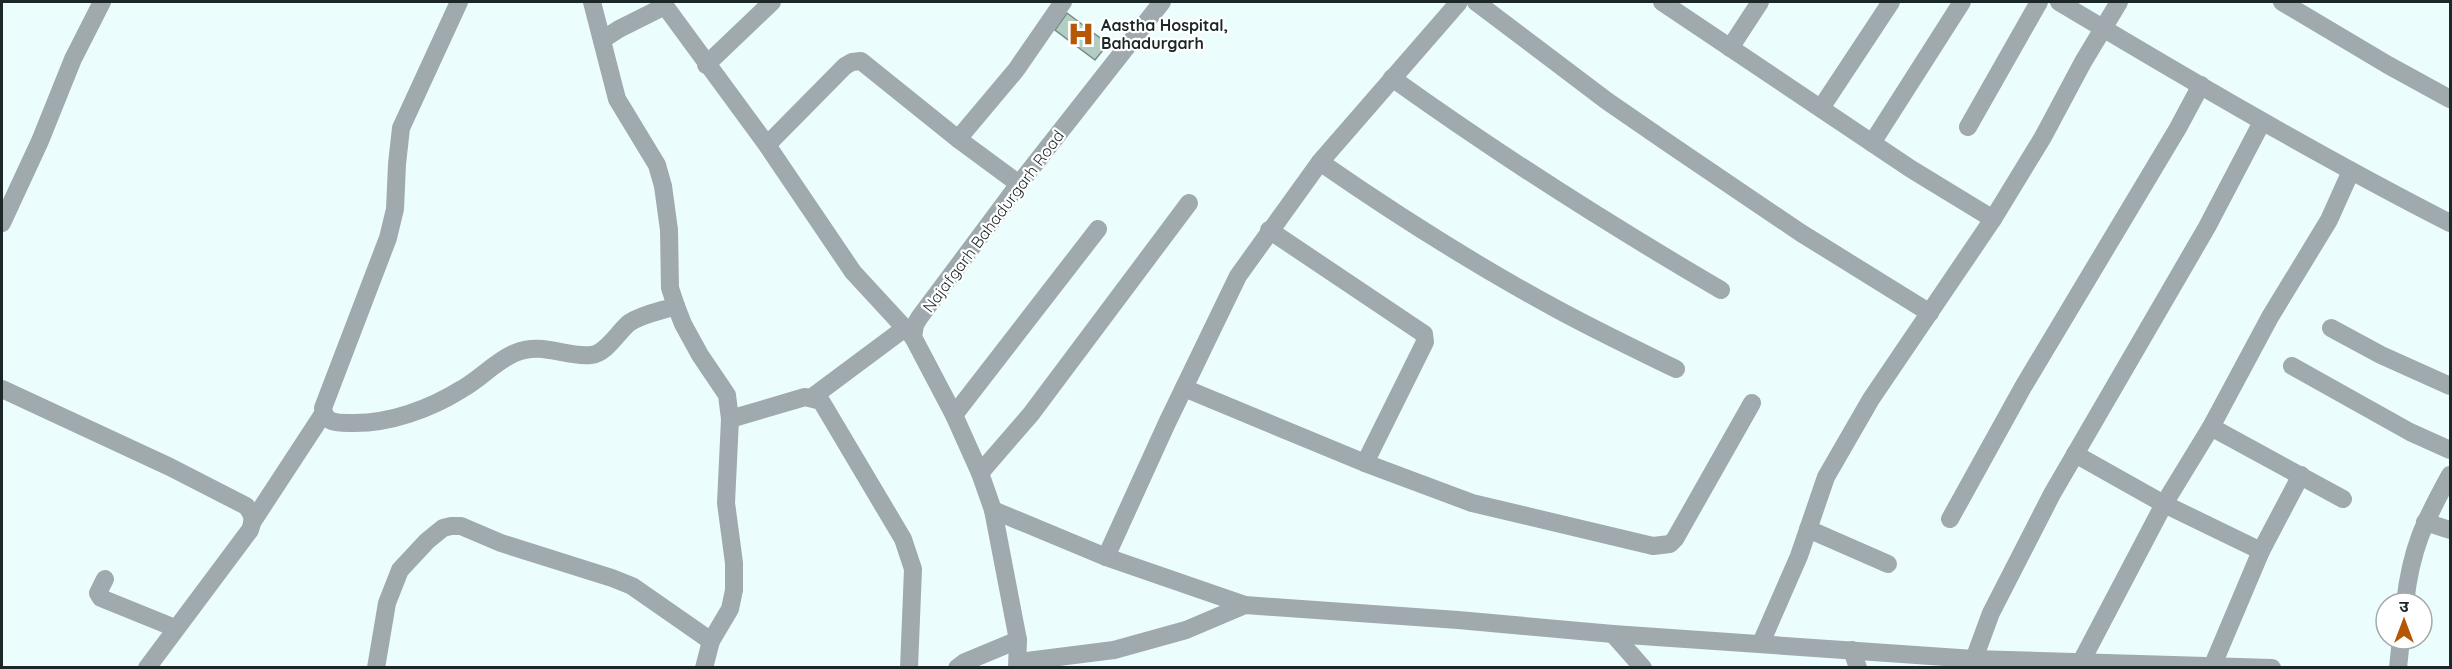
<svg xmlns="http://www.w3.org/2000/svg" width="2452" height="669" font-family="Quicksand,'Noto Sans Devanagari',sans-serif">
<rect width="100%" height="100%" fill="#ecfdfe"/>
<polygon fill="#b4cdc3" stroke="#748c83" stroke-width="1.5" points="1067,13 1108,44 1095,60 1055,30"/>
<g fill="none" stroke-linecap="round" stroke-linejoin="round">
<g stroke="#9fa9ae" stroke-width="18">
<path d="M459,2L401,128L397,164L395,209L388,238L323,408C325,424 338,423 351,423C389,424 430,409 462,389C480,379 496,361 515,353C542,341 566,358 591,355C606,354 618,332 629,323C642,314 661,311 676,306"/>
<polyline points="592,2 617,99 657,165 663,186 669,230 670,288 676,306 683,324 700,355 727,395 730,419 726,503 734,563 734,590 730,609 711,641 704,668"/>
<polyline points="662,2 767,145 853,272 913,337"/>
<polyline points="1476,2 1607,101 1668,143 1801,233 1930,313"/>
<polyline points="1662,2 1911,169 1993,219"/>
<path d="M2059,2C2188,79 2317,155 2450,223"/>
<polyline points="2282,2 2388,65 2450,99"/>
<polyline points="602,40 619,29 665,6"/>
<polyline points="1730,48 1760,2"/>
<polyline points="706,65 772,2"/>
<path d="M1392,78C1498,154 1608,224 1721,290"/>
<polyline points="1821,108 1891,2"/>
<polyline points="1968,127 2039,2"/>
<polyline points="958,139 1016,70 1063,2"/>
<polyline points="1872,143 1962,2"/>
<polyline points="767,145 845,66 852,62 861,61 958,139 1019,184"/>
<path d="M1320,162C1395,214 1472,263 1553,307C1593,329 1635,349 1676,369"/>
<polyline points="2,223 40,141 73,59 102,2"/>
<polyline points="1269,230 1424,334 1425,342 1365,463"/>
<polyline points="2331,328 2381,355 2450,386"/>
<polyline points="2292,366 2410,432 2450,450"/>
<polyline points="1184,388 1365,463 1472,503 1653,546 1670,544 1675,539 1752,403"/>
<path d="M2,389L170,467L246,506C253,514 254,520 250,530L147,668"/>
<polyline points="811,398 905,328"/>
<polyline points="954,415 1098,229"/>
<polyline points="730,419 805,397 821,401 903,539 913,569 909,668"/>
<polyline points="2211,427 2343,499"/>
<polyline points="2075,454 2164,504 2261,551"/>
<polyline points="980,473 1031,414 1189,203"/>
<polyline points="993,510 1106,557 1245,605 1458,620 1613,634 1974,659 2272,668"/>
<polyline points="1950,519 2023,387 2178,128 2201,85"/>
<polyline points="253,521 323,414"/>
<polyline points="2425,522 2450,530"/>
<polyline points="1808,529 1888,564"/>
<polyline points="1106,557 1167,423 1238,276 1320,162 1459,2"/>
<polyline points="105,579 98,593 101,598 175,628"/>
<path d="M2405,603C2411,549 2424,522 2450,475"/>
<polyline points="1613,634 1643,668"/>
<polyline points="1761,643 1799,556 1826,477 1871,399 1993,219 2043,137 2083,62 2119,2"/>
<polyline points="1852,650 1858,668"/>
<polyline points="1974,659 1991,613 2052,494 2207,227 2262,122"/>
<polyline points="1019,662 1114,650 1186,630 1245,605"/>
<polyline points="2081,662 2164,504 2211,427 2270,317 2329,220 2351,171"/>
<polyline points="2212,667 2261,551 2301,475"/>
<polyline points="376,668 387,603 400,570 427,541 443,528 451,526 461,526 501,543 612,578 632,586 711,641"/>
<polyline points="957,668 965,662 1018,640"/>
<polyline points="1017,668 1018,640 993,510 980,473 954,415 913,337 915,325 919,318 1019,184 1162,2"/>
<polyline points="2398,668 2401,639"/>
</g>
</g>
<defs>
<g id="hospital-bare" transform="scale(2.07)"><path d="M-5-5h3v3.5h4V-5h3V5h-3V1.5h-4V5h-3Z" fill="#b55704" stroke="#fff" stroke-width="2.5" paint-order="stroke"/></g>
</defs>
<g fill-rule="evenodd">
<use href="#hospital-bare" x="1081" y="34"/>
</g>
<g text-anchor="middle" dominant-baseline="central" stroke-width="4.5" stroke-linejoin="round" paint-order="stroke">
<g font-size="16" font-weight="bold" fill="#1c2728" stroke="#fff" text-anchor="start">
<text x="1101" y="25">Aastha Hospital,<tspan x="1101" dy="18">Bahadurgarh</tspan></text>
</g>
<g font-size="16" fill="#1c2728" stroke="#fff">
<text transform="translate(993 221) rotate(-53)">Najafgarh Bahadurgarh Road</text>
</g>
</g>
<rect width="2452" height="669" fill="none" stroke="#1c2728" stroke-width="6"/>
<g transform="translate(2404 621)"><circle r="28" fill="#ffffff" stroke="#a4a9a9" stroke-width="1.5"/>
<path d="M0-4.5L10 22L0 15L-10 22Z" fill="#b55704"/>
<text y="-9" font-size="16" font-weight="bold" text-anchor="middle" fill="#1c2728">उ</text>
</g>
</svg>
